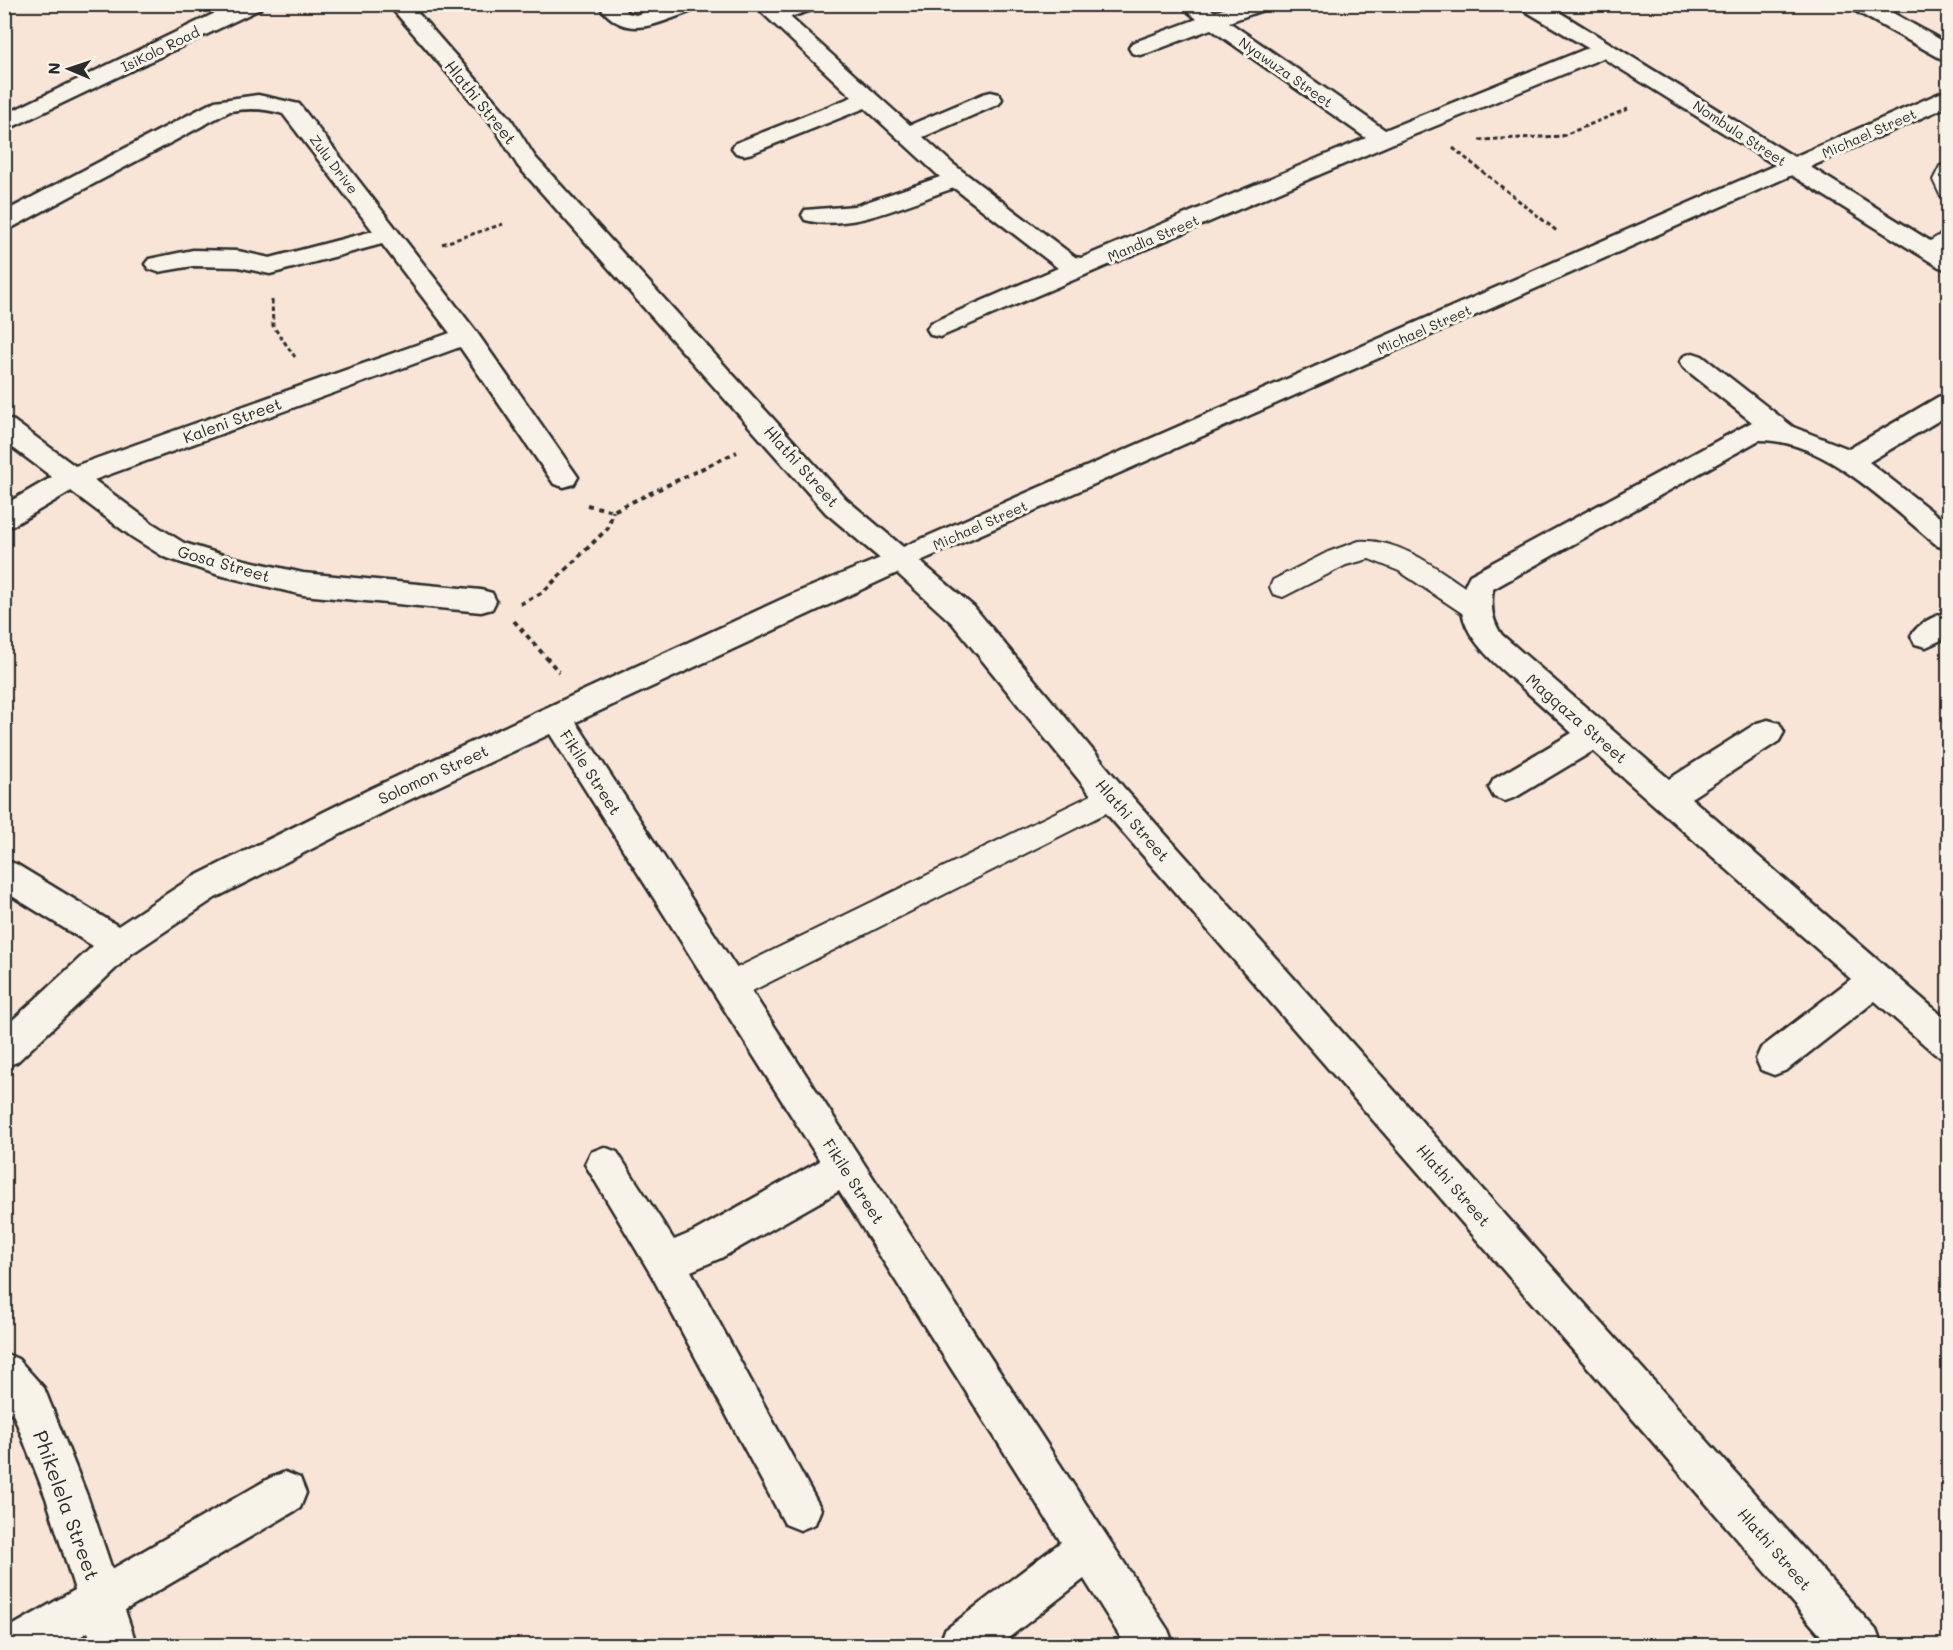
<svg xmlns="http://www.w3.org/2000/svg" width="1953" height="1650" font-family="Mali,sans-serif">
<rect width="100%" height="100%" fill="#f8e5d8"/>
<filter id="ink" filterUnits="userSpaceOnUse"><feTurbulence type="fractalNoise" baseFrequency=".0167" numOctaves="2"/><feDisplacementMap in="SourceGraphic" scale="12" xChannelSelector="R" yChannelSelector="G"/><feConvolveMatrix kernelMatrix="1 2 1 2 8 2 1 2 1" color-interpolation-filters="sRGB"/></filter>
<g filter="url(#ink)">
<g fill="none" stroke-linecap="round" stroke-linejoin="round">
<g stroke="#2b2b2b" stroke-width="4">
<g id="lane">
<polygon points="1948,164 1948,197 1940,195 1933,180 1940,166"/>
<polygon points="1948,233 1948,249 1930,258 1922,256 1919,251 1922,246 1940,235"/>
<path d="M1359,541C1405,538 1449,578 1485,601L1489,608L1485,615L1475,618L1465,615L1399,571L1369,559L1346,565L1283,597L1273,594L1270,587L1273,580L1328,552Z"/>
<polygon points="1112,785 1122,789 1127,797 1122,805 740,997 729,1001 718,997 713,987 718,977"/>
</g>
</g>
<g stroke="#2b2b2b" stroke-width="5">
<g id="street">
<polygon points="234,4 262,4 260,9 4,131 4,115"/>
<path d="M598,4H620L628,13L636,15L668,4H700L698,9C660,21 626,45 598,4Z"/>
<path d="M753,4H776L779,7L817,4L815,9L790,17L910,125L983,94L991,92L999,94L1002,99L999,104L923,137L953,164L1075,257L1081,258L1366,138L1211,29L1148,53L1140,55L1132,53L1129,48L1132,43L1197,19L1179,4H1204L1215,12L1237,4H1268L1266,9L1229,22L1385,130L1588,48L1522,9L1520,4H1546L1948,252V270L1939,267L1603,58L1391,144L940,337L931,335L927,329L931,323L1058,268L954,188C910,203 852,232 805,220L802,215L805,210L855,206L940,177L865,108L752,153L744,155L736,153L732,148L736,143L852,97Z"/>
<polygon points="1850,4 1877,4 1948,44 1948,60 1940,58 1852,9"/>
<path d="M258,95L299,104L475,330L578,477L574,484L564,487L554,484L460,347L94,480L152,523L184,543L223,555L303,573L481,590L492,593L496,601L492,609L481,612L303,595L219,575L164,557L132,537L71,491L14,525L4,528V505L52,477L4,441V418L14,421L75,466L450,333L382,244L270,274L238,267L193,266L158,272L149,269L145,264L149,259L193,250L238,251L270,258L373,231L283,114C265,108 248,108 230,111L13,227L4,229V212L215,101Z"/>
<path d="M1693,353L1702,356L1793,427L1849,449L1938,397L1948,394V415L1869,462L1948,524V549L1938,546C1890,507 1825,439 1759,440L1493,589C1490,606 1492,621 1502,635L1669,779L1757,723L1768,720L1779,723L1784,732L1779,741L1691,798L1948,1021V1059L1935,1054L1875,1001L1787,1070L1774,1075L1761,1070L1756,1059L1761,1048L1851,979L1593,751L1516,797L1505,801L1494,797L1489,788L1494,779L1572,733C1555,717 1538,702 1520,686C1489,658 1442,622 1470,575L1752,422L1684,368L1680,362L1684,356Z"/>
<polygon points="900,550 910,553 974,607 1124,788 1876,1630 1882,1646 1830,1646 1100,806 952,623 897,573 576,722 1168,1630 1174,1646 1126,1646 1084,1579 998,1646 939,1646 945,1630 1061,1542 839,1191 721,1258 691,1271 821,1509 815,1524 800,1530 785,1524 652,1276 585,1164 591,1152 604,1147 617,1152 674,1240 693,1232 820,1161 550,734 396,806 215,898 131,954 17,1062 4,1067 4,1028 93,946 4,891 4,860 16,864 118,926 191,878 372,788 793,594"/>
<path d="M1948,612V637L1926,647L1915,644L1911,636C1918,623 1934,616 1948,612Z"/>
<polygon points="4,1353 18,1359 44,1388 88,1498 112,1569 270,1478 285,1472 300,1478 306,1493 300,1508 125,1610 137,1646 93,1646 88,1632 65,1646 4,1646 5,1630 75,1590 46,1498 14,1416 4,1405"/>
</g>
</g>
<g stroke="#2b2b2b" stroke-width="5">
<polygon id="secondary" points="388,4 410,4 511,119 535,157 558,182 846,499 903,547 1940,93 1948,91 1948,106 900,570 890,567 826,513 518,166 494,127"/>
</g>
<g stroke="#2b2b2b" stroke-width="3" stroke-dasharray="4.5 3" stroke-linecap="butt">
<polyline points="4,9 13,4"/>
<polyline points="1479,140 1562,136 1630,108"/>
<polyline points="1453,148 1558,232"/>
<polyline points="442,244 503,224"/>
<polyline points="272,300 273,326 295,357"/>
</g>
<g stroke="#2b2b2b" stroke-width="4" stroke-dasharray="5 4.5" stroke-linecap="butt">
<polyline points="587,505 613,511 737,452"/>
<polyline points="520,604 543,592 608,528 613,511"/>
<polyline points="514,621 559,672"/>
</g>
<use href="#lane" fill="#f7f3e8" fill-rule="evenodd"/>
<use href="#street" fill="#f7f3e8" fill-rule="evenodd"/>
<use href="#secondary" fill="#f7f3e8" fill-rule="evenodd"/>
</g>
</g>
<g text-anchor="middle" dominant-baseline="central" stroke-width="6" stroke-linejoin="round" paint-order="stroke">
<g font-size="14" fill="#2b2b2b" stroke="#f7f3e8">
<text transform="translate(160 49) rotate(-26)">IsiKolo Road</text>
<text transform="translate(1286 72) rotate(35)">Nyawuza Street</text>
<text transform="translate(1740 133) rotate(33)">Nombula Street</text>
<text transform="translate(1869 133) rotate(-24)">Michael Street</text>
<text transform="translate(334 164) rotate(53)">Zulu Drive</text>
<text transform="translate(1153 238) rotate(-23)">Mandla Street</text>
<text transform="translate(1424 329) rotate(-24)">Michael Street</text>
<text transform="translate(980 525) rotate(-24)">Michael Street</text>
</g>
<g font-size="16" fill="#2b2b2b" stroke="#f7f3e8">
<text transform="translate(481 102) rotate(51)">Hlathi Street</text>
<text transform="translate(232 420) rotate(-20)">Kaleni Street</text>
<text transform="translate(802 466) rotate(48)">Hlathi Street</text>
<text transform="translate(224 563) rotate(16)">Gosa Street</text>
<text transform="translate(1577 718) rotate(41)">Magqaza Street</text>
<text transform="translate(591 772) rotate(57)">Fikile Street</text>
<text transform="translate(433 774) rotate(-25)">Solomon Street</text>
<text transform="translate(1133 820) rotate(49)">Hlathi Street</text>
<text transform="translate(854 1181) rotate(57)">Fikile Street</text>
<text transform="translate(1454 1185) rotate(49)">Hlathi Street</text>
<text transform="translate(1775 1549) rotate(49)">Hlathi Street</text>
</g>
<g font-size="20" fill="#2b2b2b" stroke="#f7f3e8">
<text transform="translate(67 1505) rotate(70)">Phikelela Street</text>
</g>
</g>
<rect width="1953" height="1650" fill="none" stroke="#f7f3e8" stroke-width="24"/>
<rect x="12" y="12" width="1929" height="1626" fill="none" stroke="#2b2b2b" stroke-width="2" filter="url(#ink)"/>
<g transform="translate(69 69) rotate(272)" stroke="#f7f3e8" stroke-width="4.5" paint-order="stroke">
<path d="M0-4.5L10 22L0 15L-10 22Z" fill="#2b2b2b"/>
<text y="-9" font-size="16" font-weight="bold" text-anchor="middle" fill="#2b2b2b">N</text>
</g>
</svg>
